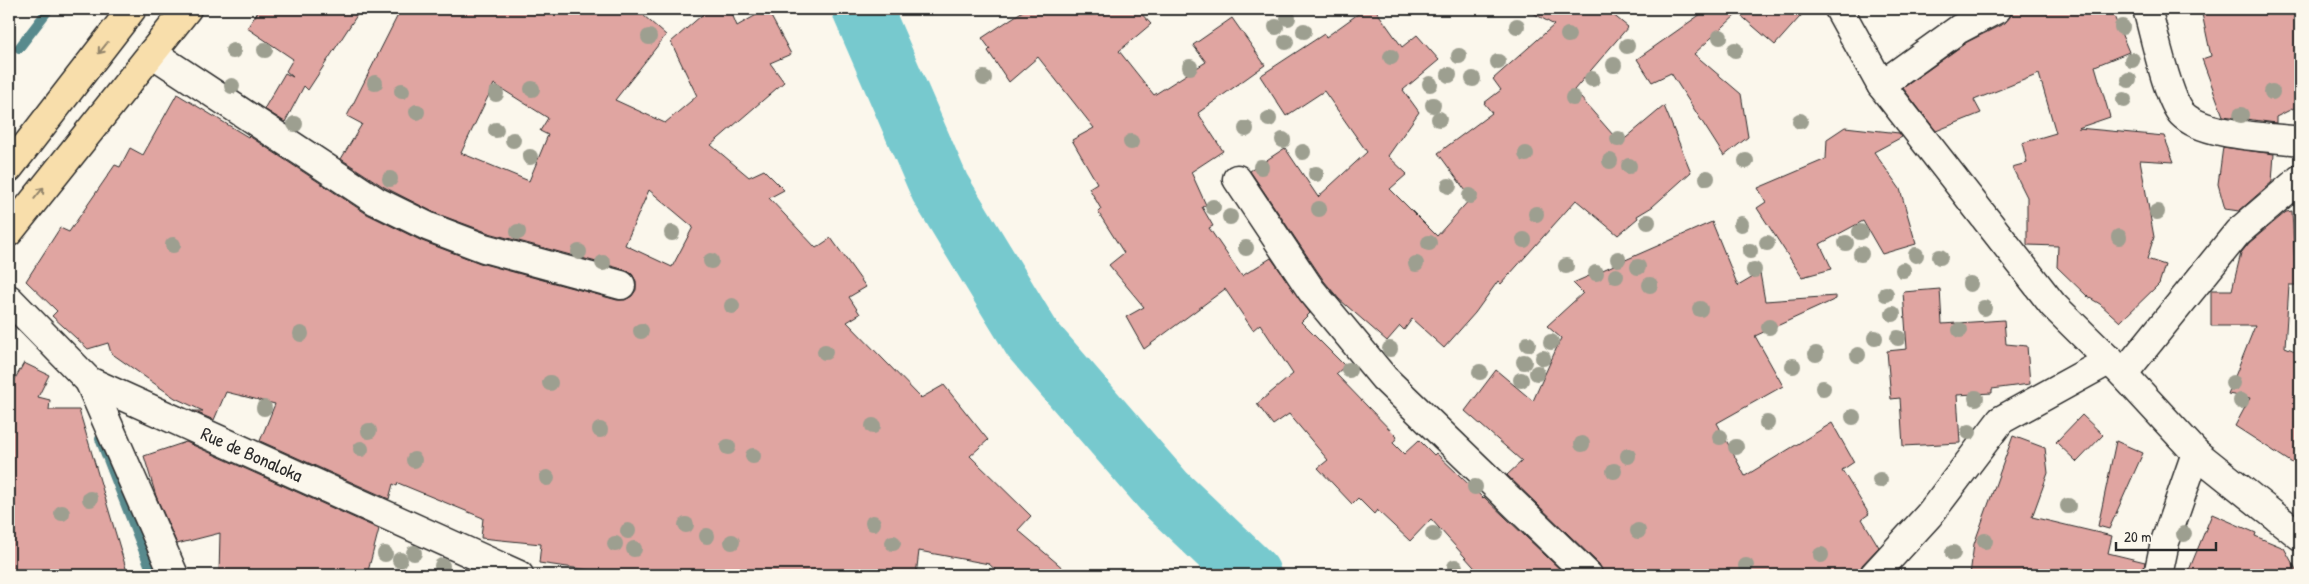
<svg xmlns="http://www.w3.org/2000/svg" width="2309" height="584" font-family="'Patrick Hand',sans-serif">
<rect width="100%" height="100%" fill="#fbf7ec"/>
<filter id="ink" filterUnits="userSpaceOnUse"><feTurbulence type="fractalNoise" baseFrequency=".02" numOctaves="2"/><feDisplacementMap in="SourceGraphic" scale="10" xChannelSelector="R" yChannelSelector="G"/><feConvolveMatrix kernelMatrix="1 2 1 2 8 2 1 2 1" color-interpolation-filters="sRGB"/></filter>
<g filter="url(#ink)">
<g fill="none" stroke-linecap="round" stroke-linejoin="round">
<g stroke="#598a8d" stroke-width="10">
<polyline points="19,48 49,9"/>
<polyline points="100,439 153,575"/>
</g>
<polyline stroke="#77c9ce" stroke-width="60" points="862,9 940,188 1032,339 1166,494 1251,575"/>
</g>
<g fill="#e0a5a1" stroke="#2b2b2b" fill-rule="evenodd">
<polygon points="260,9 361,9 308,90 304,86 285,122 264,109 285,73 293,77 286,71 293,59 247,28"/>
<path d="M401,9H636L666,35L615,100L665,123L697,96L671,42L709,9H730L737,26L767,9L791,54L770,63L784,82L711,145L749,177L764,170L784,190L769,198L816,248L831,238L866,287L849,297L860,314L847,322L921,398L944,385L988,440L970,456L1031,516L1018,530L1071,575H1001L989,564L919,551L916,575H603V572L539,563L541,544L481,538L483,518L398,483L397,486L393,484L389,499L260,441L275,404L226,392L214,420L193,411H203L175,398L111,353L108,343L88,349L52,316L57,311L26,281L60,228L69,232L115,165L120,167L130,148L143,155L177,94L248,137L249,136L367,214L422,241L480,263L617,300H625L632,296L636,290V281L632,274L626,270L489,233L435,213L384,187L341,159L362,124L347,116ZM494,84L548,118L540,131L548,135L529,181L461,153ZM649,190L693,227L672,267L625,245Z"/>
<polygon points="1026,9 1137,9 1151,24 1119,51 1154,95 1206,62 1193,45 1232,18 1265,65 1198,113 1223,151 1191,172 1206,205 1202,207 1213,226 1209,228 1242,276 1271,258 1310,313 1301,322 1345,366 1336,374 1397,437 1393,443 1404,454 1419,440 1434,455 1436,453 1483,498 1484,497 1566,575 1481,575 1431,519 1410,541 1377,510 1374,514 1358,498 1352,504 1318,468 1328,460 1289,414 1273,425 1257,404 1293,374 1260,324 1253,330 1225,289 1144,349 1126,317 1144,307 1109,265 1124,253 1098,212 1101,209 1089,188 1097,183 1072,140 1094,128 1038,57 1009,82 988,51 990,49 982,38"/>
<polygon points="1365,9 1375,9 1402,47 1417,35 1439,60 1403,90 1419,112 1388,156 1407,174 1390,189 1437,236 1471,198 1438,153 1492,113 1484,103 1501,90 1493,79 1554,25 1526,9 1606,9 1628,27 1574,90 1620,143 1664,106 1691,172 1652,207 1637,216 1638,218 1618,235 1576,200 1501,284 1498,281 1475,313 1444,348 1412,319 1404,330 1400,326 1387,341 1339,299 1324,281 1250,171 1285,148 1318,197 1367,152 1324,91 1286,116 1260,76 1324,34 1326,37"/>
<polygon points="1708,9 1807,9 1775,45 1738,13 1694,54 1741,94 1748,137 1724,156 1671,73 1652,82 1637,59"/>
<polygon points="2013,9 2111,9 2129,52 2095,66 2110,117 2078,128 2164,136 2174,162 2140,160 2154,237 2147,259 2165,265 2159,284 2120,322 2100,304 2088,297 2057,267 2058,246 2027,245 2027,197 2012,167 2027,163 2022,143 2056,133 2039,74 1974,100 1981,113 1936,131 1903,88 1967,42 2005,23 2010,17"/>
<polygon points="2201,9 2300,9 2300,105 2276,117 2276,123 2223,116 2202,59 2211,56"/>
<polygon points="1845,127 1899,133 1902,137 1874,152 1900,189 1916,244 1882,254 1863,221 1820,244 1832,269 1802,277 1757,208 1766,202 1758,188 1826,159 1827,139"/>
<polygon points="2223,147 2274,154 2272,182 2239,211 2225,209 2218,184"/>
<polygon points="2292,211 2296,285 2289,285 2285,347 2300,353 2300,468 2235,426 2250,398 2228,394 2255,326 2211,326 2211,290 2232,290 2241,253 2249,243 2286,212"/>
<polygon points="1712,222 1738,286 1760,273 1765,301 1836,296 1836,299 1755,336 1783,386 1717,423 1745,476 1832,423 1854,462 1842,470 1869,514 1862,519 1879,547 1862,565 1859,575 1603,575 1599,564 1507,475 1522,461 1465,411 1496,370 1533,401 1561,338 1547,326 1583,293 1573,283"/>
<polygon points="1940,289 1942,324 2004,320 2006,344 2027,346 2030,384 1992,389 1992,393 1957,395 1960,443 1903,446 1900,398 1891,399 1887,351 1907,349 1903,292"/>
<polygon points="24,363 49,375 38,397 50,400 49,410 79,410 128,575 9,575 9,389"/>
<polygon points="2082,415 2103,435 2077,462 2056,442"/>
<polygon points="2013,436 2045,448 2048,473 2032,517 2112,536 2108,553 2145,562 2143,575 1970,575 1974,544"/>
<polygon points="2116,441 2143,453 2109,529 2098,526"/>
<polygon points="186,442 379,529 367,575 219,575 220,533 177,544 156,496 144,456"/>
<polygon points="2212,514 2256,533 2255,536 2284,548 2299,575 2187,575"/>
</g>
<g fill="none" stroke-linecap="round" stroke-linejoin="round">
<g stroke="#2b2b2b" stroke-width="31">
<g id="minor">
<polyline points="1839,9 1881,85 2053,305 2123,374 2196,453 2300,536"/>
<path d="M2147,9C2154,32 2167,98 2182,114C2203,136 2270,137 2300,141"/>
<polyline points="152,53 376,201 429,227 484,248 621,285"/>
<polyline points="1881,85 1959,29 1997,9"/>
<polyline points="1237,179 1311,290 1384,378 1588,575"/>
<polyline points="9,299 89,381 519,575"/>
<polyline points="2123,374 2238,232 2300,179"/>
<polyline points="89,381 174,575"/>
<polyline points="1874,575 1929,515 2001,420 2110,360"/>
<polyline points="2158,575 2165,542 2196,453"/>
</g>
</g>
<g stroke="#2b2b2b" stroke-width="31">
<g id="primary">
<polyline points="9,168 132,9"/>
<polyline points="9,232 187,9"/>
</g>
</g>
<use href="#minor" stroke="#fbf7ec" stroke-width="28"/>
<use href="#primary" stroke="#f8deab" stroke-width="28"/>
</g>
<g fill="#9d9f90">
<circle cx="1288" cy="18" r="8"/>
<circle cx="1517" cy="26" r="8"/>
<circle cx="1276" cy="27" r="8"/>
<circle cx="2122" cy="27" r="8"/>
<circle cx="1304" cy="31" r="8"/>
<circle cx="1568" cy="35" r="8"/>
<circle cx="649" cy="37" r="8"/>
<circle cx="1720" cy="37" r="8"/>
<circle cx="1286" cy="42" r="8"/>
<circle cx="1627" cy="46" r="8"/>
<circle cx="265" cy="50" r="8"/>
<circle cx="1735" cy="50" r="8"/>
<circle cx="233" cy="51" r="8"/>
<circle cx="1459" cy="56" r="8"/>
<circle cx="1391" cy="57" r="8"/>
<circle cx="2132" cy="60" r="8"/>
<circle cx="1498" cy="62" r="8"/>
<circle cx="1614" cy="65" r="8"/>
<circle cx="1190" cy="67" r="8"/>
<circle cx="1449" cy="75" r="8"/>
<circle cx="984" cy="78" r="8"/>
<circle cx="1473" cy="79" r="8"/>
<circle cx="1592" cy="79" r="8"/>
<circle cx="2129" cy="80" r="8"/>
<circle cx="375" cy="83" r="8"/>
<circle cx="1430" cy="84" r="8"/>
<circle cx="232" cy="86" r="8"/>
<circle cx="532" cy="89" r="8"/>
<circle cx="402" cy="91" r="8"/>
<circle cx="2272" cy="92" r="8"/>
<circle cx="496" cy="94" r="8"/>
<circle cx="1573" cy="98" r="8"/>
<circle cx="2124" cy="100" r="8"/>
<circle cx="1433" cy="105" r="8"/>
<circle cx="417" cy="112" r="8"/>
<circle cx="2241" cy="115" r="8"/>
<circle cx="1269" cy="119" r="8"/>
<circle cx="1439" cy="119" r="8"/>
<circle cx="1800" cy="121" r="8"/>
<circle cx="295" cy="124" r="8"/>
<circle cx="1246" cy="129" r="8"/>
<circle cx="496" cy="130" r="8"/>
<circle cx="1618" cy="139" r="8"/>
<circle cx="513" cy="140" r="8"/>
<circle cx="1283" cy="140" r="8"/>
<circle cx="1131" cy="142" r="8"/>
<circle cx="1303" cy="152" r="8"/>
<circle cx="1526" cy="154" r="8"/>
<circle cx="530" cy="157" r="8"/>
<circle cx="1610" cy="161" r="8"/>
<circle cx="1746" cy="161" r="8"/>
<circle cx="1629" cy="166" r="8"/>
<circle cx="1261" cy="167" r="8"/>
<circle cx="1316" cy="174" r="8"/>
<circle cx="1707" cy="178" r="8"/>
<circle cx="390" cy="179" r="8"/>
<circle cx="1449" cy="186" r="8"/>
<circle cx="1470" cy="196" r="8"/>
<circle cx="1213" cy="207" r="8"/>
<circle cx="1319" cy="209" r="8"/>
<circle cx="2157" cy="212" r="8"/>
<circle cx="1536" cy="214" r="8"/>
<circle cx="1230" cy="217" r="8"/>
<circle cx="1648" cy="222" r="8"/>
<circle cx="1741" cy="224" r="8"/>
<circle cx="518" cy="232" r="8"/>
<circle cx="1860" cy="232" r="8"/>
<circle cx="672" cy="233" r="8"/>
<circle cx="2119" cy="237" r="8"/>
<circle cx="1524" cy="240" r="8"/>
<circle cx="1429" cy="243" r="8"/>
<circle cx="1767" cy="243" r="8"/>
<circle cx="1846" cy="243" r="8"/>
<circle cx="173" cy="245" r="8"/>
<circle cx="1246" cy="248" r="8"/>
<circle cx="1750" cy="251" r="8"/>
<circle cx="579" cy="252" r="8"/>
<circle cx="1861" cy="254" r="8"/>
<circle cx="1916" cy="255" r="8"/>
<circle cx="1940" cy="257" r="8"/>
<circle cx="1618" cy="259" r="8"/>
<circle cx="711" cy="261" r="8"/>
<circle cx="603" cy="263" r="8"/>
<circle cx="1416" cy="264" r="8"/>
<circle cx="1566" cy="266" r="8"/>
<circle cx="1638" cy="267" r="8"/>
<circle cx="1754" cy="270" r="8"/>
<circle cx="1903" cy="270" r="8"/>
<circle cx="1596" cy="273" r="8"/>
<circle cx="1616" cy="276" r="8"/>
<circle cx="1970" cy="284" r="8"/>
<circle cx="1650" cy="285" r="8"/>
<circle cx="1886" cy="294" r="8"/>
<circle cx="732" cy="306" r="8"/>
<circle cx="1984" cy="308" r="8"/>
<circle cx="1700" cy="309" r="8"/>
<circle cx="1893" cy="314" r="8"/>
<circle cx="1769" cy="327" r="8"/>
<circle cx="1960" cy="330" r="8"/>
<circle cx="641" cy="331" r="8"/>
<circle cx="301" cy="334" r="8"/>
<circle cx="1875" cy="338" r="8"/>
<circle cx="1898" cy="338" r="8"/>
<circle cx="1551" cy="342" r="8"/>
<circle cx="1528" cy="344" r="8"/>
<circle cx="1390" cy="349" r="8"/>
<circle cx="825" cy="352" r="8"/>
<circle cx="1816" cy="354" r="8"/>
<circle cx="1858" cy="355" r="8"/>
<circle cx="1543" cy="358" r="8"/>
<circle cx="1524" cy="362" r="8"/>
<circle cx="1793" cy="366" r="8"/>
<circle cx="1349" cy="370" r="8"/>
<circle cx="1480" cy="372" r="8"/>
<circle cx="1537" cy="373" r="8"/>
<circle cx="1521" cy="380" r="8"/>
<circle cx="550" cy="383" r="8"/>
<circle cx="2233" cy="383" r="8"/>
<circle cx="1823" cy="388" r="8"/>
<circle cx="1976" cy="398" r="8"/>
<circle cx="2241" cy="401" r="8"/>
<circle cx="264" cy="408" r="8"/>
<circle cx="1853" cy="417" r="8"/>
<circle cx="1767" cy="423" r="8"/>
<circle cx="873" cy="426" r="8"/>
<circle cx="600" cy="430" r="8"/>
<circle cx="369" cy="431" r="8"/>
<circle cx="1969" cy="432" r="8"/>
<circle cx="1720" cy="437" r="8"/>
<circle cx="1582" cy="444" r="8"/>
<circle cx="728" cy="447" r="8"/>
<circle cx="1736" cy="447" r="8"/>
<circle cx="361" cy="449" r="8"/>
<circle cx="753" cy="456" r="8"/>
<circle cx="1628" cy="456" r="8"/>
<circle cx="414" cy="460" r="8"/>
<circle cx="1614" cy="471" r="8"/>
<circle cx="547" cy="478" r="8"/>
<circle cx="1880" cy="480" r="8"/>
<circle cx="1475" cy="487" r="8"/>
<circle cx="90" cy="499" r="8"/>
<circle cx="2068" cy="506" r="8"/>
<circle cx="62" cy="513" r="8"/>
<circle cx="873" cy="523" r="8"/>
<circle cx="686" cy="525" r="8"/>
<circle cx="628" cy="531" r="8"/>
<circle cx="1638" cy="531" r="8"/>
<circle cx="1433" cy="534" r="8"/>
<circle cx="2184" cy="534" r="8"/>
<circle cx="707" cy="536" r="8"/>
<circle cx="1985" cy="541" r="8"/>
<circle cx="732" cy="542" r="8"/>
<circle cx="893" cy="543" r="8"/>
<circle cx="615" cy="544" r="8"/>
<circle cx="634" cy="549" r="8"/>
<circle cx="414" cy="553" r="8"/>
<circle cx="1953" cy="553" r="8"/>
<circle cx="385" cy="554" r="8"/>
<circle cx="1821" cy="555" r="8"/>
<circle cx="400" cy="560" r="8"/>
<circle cx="442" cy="566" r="8"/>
<circle cx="1746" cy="566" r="8"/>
<circle cx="1455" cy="567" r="8"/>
</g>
<defs><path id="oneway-shaft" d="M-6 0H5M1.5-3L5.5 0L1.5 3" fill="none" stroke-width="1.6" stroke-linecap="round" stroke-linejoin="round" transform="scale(1.25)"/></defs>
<g stroke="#92846b">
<use href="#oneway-shaft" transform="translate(103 48) rotate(129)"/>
<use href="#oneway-shaft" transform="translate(39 193) rotate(-51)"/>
</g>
</g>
<g text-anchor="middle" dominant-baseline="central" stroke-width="4" stroke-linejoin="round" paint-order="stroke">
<g font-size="19" fill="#2b2b2b" stroke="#fbf7ec">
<text transform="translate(252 454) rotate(24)">Rue de Bonaloka</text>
</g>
</g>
<rect width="2309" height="584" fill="none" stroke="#fbf7ec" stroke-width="30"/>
<rect x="15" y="15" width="2279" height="554" fill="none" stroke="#2b2b2b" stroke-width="2" filter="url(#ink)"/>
<path d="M2116 542v8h100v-8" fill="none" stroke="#2b2b2b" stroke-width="2.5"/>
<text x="2124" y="542" font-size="15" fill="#2b2b2b" stroke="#fbf7ec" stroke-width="4" paint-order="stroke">20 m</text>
</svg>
